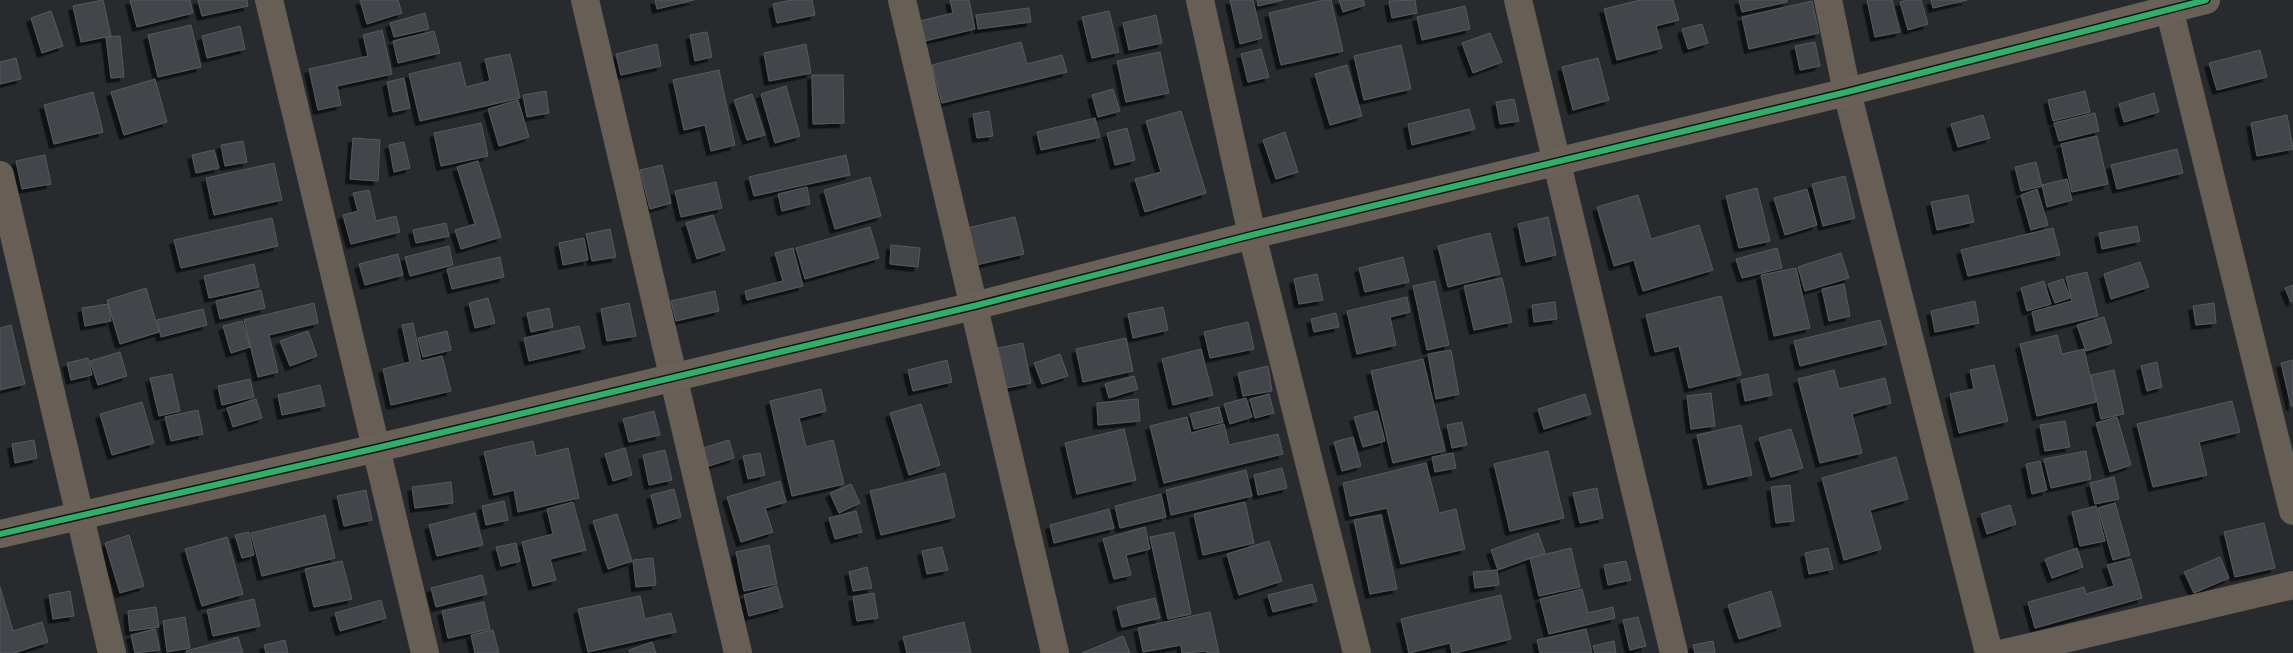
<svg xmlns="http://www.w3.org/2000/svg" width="2293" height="653" font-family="Figtree,sans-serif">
<defs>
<filter id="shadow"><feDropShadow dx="-4.5" dy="4.5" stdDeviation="0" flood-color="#0009"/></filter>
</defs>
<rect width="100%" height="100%" fill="#282b2e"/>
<g fill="#424548" stroke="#575a5d" filter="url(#shadow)">
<polygon points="103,0 111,36 81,42 73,6"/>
<polygon points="130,0 190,0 193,13 137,27"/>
<polygon points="198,0 247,0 248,6 202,16"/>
<polygon points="360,0 398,0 402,13 367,24"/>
<polygon points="655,0 694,0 657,9"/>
<polygon points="792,0 812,0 815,15 777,23 773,4"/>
<polygon points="950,0 969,0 975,29 925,41 920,21 953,13"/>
<polygon points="1230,0 1253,0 1262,38 1240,44"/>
<polygon points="1257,0 1283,0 1258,6"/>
<polygon points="1324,0 1331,0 1343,51 1281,65 1269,13"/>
<polygon points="1339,0 1363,0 1365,5 1343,12"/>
<polygon points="1415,0 1417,13 1392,18 1389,1"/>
<polygon points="1640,0 1673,0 1679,20 1656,26 1662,48 1617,60 1604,9"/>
<polygon points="1739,0 1787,0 1787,2 1742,12"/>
<polygon points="1867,0 1892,0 1900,32 1875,37"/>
<polygon points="1907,0 1921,0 1928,24 1908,30 1900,2"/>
<polygon points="1931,0 1967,0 1933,8"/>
<polygon points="1812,1 1819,33 1749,49 1742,17"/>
<polygon points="1465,6 1470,29 1422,40 1417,17"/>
<polygon points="1029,8 1031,22 978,29 976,15"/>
<polygon points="51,11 63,46 42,53 31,18"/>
<polygon points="1109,11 1119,52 1092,58 1082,17"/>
<polygon points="425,13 429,29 394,37 390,23"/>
<polygon points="1156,15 1162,43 1129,50 1123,23"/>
<polygon points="1702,24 1708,43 1688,49 1682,29"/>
<polygon points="191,25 201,67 158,77 148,35"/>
<polygon points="240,26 245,49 207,58 202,36"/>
<polygon points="382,30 392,74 337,86 341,105 318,110 309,69 368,56 363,35"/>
<polygon points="434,31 440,53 398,63 393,41"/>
<polygon points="707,32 712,57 695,61 690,35"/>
<polygon points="1490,33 1502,62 1473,73 1462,43"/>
<polygon points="120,36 124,77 111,78 106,37"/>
<polygon points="1021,42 1027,64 1062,55 1067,72 942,103 932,65"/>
<polygon points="1815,42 1820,66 1800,70 1795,46"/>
<polygon points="657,44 661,66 621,75 616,54"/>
<polygon points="806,44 811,73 769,81 764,53"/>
<polygon points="1401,45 1411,89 1364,100 1354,56"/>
<polygon points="1261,49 1269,77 1248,82 1241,54"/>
<polygon points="2260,50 2267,77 2217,90 2209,63"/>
<polygon points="1160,52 1169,93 1126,102 1117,61"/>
<polygon points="510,54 520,98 420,121 409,74 460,62 466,87 490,81 485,59"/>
<polygon points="16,58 21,79 0,84 0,62"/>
<polygon points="1598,58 1609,100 1573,110 1562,67"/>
<polygon points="1347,65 1362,116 1330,125 1315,74"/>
<polygon points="719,70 735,145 711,151 705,125 684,130 673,80"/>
<polygon points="812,75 843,75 844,123 813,124"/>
<polygon points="404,78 410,108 393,112 387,82"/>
<polygon points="155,79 167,122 124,135 111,92"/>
<polygon points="786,86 800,136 775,143 761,94"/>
<polygon points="1113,89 1120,111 1098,117 1092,95"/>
<polygon points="546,91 549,113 527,117 523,95"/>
<polygon points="2085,91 2090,112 2053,121 2048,100"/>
<polygon points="93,92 103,132 54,144 44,105"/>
<polygon points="2154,93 2159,112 2124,122 2119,104"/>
<polygon points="752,94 765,135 747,140 734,100"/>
<polygon points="1514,99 1519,121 1500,124 1496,102"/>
<polygon points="518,100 529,137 499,146 488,109"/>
<polygon points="1469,109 1475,129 1412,145 1408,124"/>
<polygon points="989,111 993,136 977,138 973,114"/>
<polygon points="1181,111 1206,193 1145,212 1135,179 1161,172 1146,121"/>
<polygon points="2095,113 2099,131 2059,141 2054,123"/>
<polygon points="1983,115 1990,138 1958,147 1951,124"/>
<polygon points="2287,115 2293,149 2257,156 2251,123"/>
<polygon points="1095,118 1100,137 1041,150 1037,132"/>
<polygon points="481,123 488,156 441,166 434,133"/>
<polygon points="1127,128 1135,160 1115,165 1107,133"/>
<polygon points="1285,132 1298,172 1276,179 1263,140"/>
<polygon points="2097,136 2108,184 2072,192 2061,144"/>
<polygon points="353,138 380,140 378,181 350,179"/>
<polygon points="243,141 247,162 225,166 221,145"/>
<polygon points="404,142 410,168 394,172 389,145"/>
<polygon points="2177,149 2183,173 2117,189 2111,165"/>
<polygon points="214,150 219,168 196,173 192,155"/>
<polygon points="45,155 51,184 22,189 16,161"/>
<polygon points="846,155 850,175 754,196 749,177"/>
<polygon points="478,161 501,237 461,249 455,230 475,224 457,167"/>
<polygon points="2036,162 2042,186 2021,191 2015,167"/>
<polygon points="274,163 282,200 214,215 206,178"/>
<polygon points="662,165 671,203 650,209 640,170"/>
<polygon points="1845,176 1855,218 1823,226 1812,184"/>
<polygon points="870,177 881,216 835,229 824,190"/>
<polygon points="2067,179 2072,200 2047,207 2042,185"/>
<polygon points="716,182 722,208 681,217 675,191"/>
<polygon points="807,187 810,204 782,211 778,194"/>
<polygon points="1757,188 1770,241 1739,248 1726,196"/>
<polygon points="1807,189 1817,225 1785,235 1774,198"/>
<polygon points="2037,189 2048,225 2031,230 2021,195"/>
<polygon points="369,190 376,221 396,216 400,232 351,244 343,215 358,211 353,193"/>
<polygon points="1638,195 1651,239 1699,225 1713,270 1643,291 1634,260 1614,266 1597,207"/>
<polygon points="1968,195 1974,222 1937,230 1931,202"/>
<polygon points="713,215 725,250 697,259 686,223"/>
<polygon points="1015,217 1024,254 976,265 967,228"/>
<polygon points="1548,217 1556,255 1526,262 1518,224"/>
<polygon points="272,218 278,246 181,268 174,240"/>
<polygon points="446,223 449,236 416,243 413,230"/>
<polygon points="2137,226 2140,241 2102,249 2099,233"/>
<polygon points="870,227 879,258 805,279 796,248"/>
<polygon points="2053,228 2060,255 1968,276 1961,250"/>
<polygon points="610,229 616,257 592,261 586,234"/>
<polygon points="1490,233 1500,274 1448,287 1438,246"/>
<polygon points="584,238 588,260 563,265 559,243"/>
<polygon points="891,245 920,248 918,267 890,264"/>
<polygon points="449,246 453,265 410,276 405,257"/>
<polygon points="793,248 803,286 747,300 745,291 783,281 775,253"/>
<polygon points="1777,248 1782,268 1742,278 1736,259"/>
<polygon points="1841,253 1849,278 1805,291 1798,267"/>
<polygon points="398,254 403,275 365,285 359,264"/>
<polygon points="500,257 504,277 452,289 447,269"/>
<polygon points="1403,257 1409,282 1365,292 1359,268"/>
<polygon points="2140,262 2149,287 2111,299 2104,274"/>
<polygon points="254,264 259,287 209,298 204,276"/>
<polygon points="1796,268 1810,328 1774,336 1761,275"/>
<polygon points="2087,272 2098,316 2036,331 2032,312 2072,301 2066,277"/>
<polygon points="1317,274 1323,300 1299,304 1294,279"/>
<polygon points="1502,278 1512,322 1474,330 1464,286"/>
<polygon points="2063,279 2070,298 2055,303 2048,284"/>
<polygon points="1435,281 1449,345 1427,350 1413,286"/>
<polygon points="2044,281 2051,304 2027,311 2021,288"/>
<polygon points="1844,284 1850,316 1829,321 1822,289"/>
<polygon points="2293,285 2293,301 2291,302 2285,288"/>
<polygon points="146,288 159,332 120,344 107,300"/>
<polygon points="261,290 265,308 220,319 216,301"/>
<polygon points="715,291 719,311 676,321 671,301"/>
<polygon points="1721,296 1741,375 1689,388 1679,346 1655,352 1646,315"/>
<polygon points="1407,297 1410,312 1390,317 1396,345 1357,354 1347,311"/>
<polygon points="488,298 495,323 475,328 469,303"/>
<polygon points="1975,301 1979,323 1935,332 1931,311"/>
<polygon points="1555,302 1557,319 1534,322 1532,305"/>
<polygon points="314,303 318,323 269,335 278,372 258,377 244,320"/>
<polygon points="629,303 636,336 607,341 601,309"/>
<polygon points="2214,303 2216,323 2196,325 2193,306"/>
<polygon points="108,304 111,321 85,326 82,308"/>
<polygon points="1163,307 1168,330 1133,338 1128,314"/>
<polygon points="549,308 553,327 531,332 527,313"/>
<polygon points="203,309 207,325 161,337 157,320"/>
<polygon points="1336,313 1339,327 1314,332 1311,319"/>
<polygon points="2104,317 2112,343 2086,351 2077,325"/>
<polygon points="1880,320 1887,344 1800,366 1794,341"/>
<polygon points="242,321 250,347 231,353 223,326"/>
<polygon points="1248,322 1254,349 1210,358 1204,332"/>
<polygon points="413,323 421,361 442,356 451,391 391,405 383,369 410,362 402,325"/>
<polygon points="11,325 25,384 0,390 0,328"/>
<polygon points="579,326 585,348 529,361 524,338"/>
<polygon points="308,331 317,356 290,366 280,341"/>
<polygon points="447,331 451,350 423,357 418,338"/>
<polygon points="2057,335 2062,354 2084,349 2096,402 2037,416 2020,344"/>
<polygon points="1126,338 1133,371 1083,382 1076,349"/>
<polygon points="1023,343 1031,383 1006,388 998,348"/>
<polygon points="1201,349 1213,395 1173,405 1162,359"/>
<polygon points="1451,350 1459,394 1436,399 1428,354"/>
<polygon points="120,352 127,376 98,385 90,361"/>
<polygon points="1060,354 1068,376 1042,384 1034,363"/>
<polygon points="88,358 92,375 71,380 67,363"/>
<polygon points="1423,359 1445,451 1393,463 1371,371"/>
<polygon points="947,360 952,382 913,391 908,370"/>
<polygon points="2293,360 2293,406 2291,406 2281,363"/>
<polygon points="2157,362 2162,387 2147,391 2141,366"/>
<polygon points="1994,365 2008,421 1959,433 1950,394 1974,389 1970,370"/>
<polygon points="1268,366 1272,391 1243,396 1238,373"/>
<polygon points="1834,370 1839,389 1885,378 1891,403 1852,414 1862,453 1820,463 1798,379"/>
<polygon points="2114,370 2124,414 2101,419 2091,375"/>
<polygon points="172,374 180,411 159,416 150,378"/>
<polygon points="1768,374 1772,395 1745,401 1741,380"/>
<polygon points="1134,376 1138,389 1109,398 1105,384"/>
<polygon points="250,379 254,397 222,405 218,386"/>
<polygon points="320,385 325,406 282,415 278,395"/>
<polygon points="821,389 826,411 799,418 806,447 833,440 844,484 792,496 770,401"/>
<polygon points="1711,393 1715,426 1691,429 1687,396"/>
<polygon points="1269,394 1274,413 1255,418 1250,399"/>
<polygon points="1585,394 1591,414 1544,429 1538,409"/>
<polygon points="1246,398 1252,417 1230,424 1224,404"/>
<polygon points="256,399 262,418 233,427 227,408"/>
<polygon points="1138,399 1140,421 1098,425 1097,403"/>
<polygon points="2232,401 2240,432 2199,442 2207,475 2153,487 2137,424"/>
<polygon points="142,402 154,443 112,455 100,414"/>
<polygon points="921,404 940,465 909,475 890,413"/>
<polygon points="1219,407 1223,422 1194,429 1190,414"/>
<polygon points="198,410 203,434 171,441 165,417"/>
<polygon points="654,411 660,435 629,442 623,419"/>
<polygon points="1377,411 1385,441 1363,447 1354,417"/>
<polygon points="1187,417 1191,433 1224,424 1229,445 1278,434 1283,454 1164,483 1150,426"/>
<polygon points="2117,417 2131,465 2110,472 2096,423"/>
<polygon points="2065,421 2070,447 2045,451 2040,425"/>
<polygon points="1462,422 1467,445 1452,448 1447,425"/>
<polygon points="1741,425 1752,475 1708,485 1697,435"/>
<polygon points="1124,429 1136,480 1077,494 1065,443"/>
<polygon points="1791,429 1803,468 1771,477 1759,438"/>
<polygon points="1353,437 1361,466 1342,471 1334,442"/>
<polygon points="34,440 37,458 15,463 12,444"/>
<polygon points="729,440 734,458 709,466 703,448"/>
<polygon points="533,441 536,456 568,448 579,498 518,512 514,490 494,495 484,452"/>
<polygon points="625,448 632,475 613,481 605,454"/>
<polygon points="665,450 672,480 649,485 643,455"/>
<polygon points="1548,451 1564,518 1510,531 1494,464"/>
<polygon points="2086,451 2091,479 2051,488 2044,459"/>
<polygon points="760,453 765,475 748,479 743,456"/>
<polygon points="1453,453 1456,468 1435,472 1432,457"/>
<polygon points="1896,457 1908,499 1870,510 1881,549 1844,560 1822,478"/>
<polygon points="2040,461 2047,490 2032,494 2026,464"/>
<polygon points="1426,463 1439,513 1456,509 1465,549 1401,564 1387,508 1350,516 1343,483"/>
<polygon points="1282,468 1287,488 1258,495 1254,475"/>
<polygon points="1246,470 1252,496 1171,515 1166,490"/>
<polygon points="945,473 955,517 881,535 870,491"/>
<polygon points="2114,477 2119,499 2095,504 2090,483"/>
<polygon points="780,481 786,502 765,508 773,532 741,542 727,497"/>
<polygon points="451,482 453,503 415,508 412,487"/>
<polygon points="851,484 860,503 839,513 830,493"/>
<polygon points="1790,485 1794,521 1776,523 1771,487"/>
<polygon points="1597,488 1603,518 1580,523 1573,493"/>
<polygon points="674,489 681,517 658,524 651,495"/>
<polygon points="366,490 372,520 344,526 337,496"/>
<polygon points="1161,494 1166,517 1120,528 1115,506"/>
<polygon points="504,501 508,520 486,525 482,506"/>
<polygon points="573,502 586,550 550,559 556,580 533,586 522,542 553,534 547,509"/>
<polygon points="1245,502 1254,543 1203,555 1194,514"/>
<polygon points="2115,503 2130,555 2113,560 2098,508"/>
<polygon points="2010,505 2016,524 1987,534 1981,514"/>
<polygon points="2096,506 2105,541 2080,546 2072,512"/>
<polygon points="1109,509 1114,528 1054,543 1050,525"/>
<polygon points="856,511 862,532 835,539 829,518"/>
<polygon points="475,513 483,545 437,556 429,525"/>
<polygon points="617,514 632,561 608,569 593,521"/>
<polygon points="325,515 335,558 262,576 251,533"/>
<polygon points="1381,515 1397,589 1370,594 1354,520"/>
<polygon points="2264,523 2275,568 2235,577 2224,532"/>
<polygon points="1145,527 1150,549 1126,555 1131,575 1114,579 1103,539"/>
<polygon points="249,532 254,555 242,558 235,535"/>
<polygon points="1174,532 1191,614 1168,619 1150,537"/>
<polygon points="1538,533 1545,553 1498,570 1491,550"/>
<polygon points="129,535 144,586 120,593 105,543"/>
<polygon points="227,537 243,594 202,606 185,549"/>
<polygon points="1269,541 1282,581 1239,595 1227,554"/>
<polygon points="516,543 520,561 501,566 496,547"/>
<polygon points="769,545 777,584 744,591 736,552"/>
<polygon points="942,547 948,570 927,574 922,551"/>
<polygon points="1571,548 1580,587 1539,596 1530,558"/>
<polygon points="1828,548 1833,569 1809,574 1805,553"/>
<polygon points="2077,548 2083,567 2052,578 2045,559"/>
<polygon points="2220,557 2229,578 2194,593 2184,572"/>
<polygon points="653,558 656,585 636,587 633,560"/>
<polygon points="2131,559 2142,598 2035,628 2028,602 2084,587 2086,594 2114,586 2107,565"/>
<polygon points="342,561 352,599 314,607 305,569"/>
<polygon points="1626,561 1631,580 1608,585 1604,565"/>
<polygon points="867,567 872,588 853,591 849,572"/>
<polygon points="1497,570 1499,585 1475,588 1473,572"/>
<polygon points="482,575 487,594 436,607 431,588"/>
<polygon points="1312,584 1317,601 1273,612 1268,595"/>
<polygon points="777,586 783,607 749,616 744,595"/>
<polygon points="0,587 13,631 42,622 48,642 14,653 0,653"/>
<polygon points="1582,589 1588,613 1613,607 1615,618 1549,634 1540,599"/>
<polygon points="70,591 74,616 53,619 49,595"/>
<polygon points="1771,591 1781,626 1739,639 1728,605"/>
<polygon points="874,593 878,618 857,621 853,597"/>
<polygon points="1501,595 1511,639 1455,653 1452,653 1450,643 1409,653 1401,619"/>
<polygon points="640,596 645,619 671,613 676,632 588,652 578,609"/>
<polygon points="1155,598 1160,618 1122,627 1117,607"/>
<polygon points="254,599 260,626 213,636 207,610"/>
<polygon points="381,600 386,618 340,631 335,613"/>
<polygon points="484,602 490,629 448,638 442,611"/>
<polygon points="156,607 159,627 130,631 128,611"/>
<polygon points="1210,612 1219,653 1207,653 1207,651 1182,653 1181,645 1143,652 1138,628"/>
<polygon points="185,617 190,648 167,652 163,621"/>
<polygon points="1638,617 1646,646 1630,650 1623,620"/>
<polygon points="964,622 971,653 907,653 903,637"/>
<polygon points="155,629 160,650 135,653 131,635"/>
<polygon points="1586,629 1592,653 1540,653 1537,640"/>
<polygon points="493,630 499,653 475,653 471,635"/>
<polygon points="1123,636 1130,653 1082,653"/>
<polygon points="238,637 243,653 187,653 186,651"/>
<polygon points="285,640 288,653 266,653 264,645"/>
<polygon points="1614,641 1616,653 1595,653 1593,646"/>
<polygon points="1713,641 1715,653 1695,653 1693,645"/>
<polygon points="652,642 656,653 630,653 629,650"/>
</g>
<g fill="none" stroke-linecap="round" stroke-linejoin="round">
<g stroke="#675f56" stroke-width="28">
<polyline points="269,0 425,653"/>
<polyline points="585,0 738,653"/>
<polyline points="902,0 1055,653"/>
<polyline points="1200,0 1252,235 1357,653"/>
<polyline points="1518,0 1674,653"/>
<polyline points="1828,0 1847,92 1989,653"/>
<polyline points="2167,0 2293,511"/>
<polyline points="0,175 112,653"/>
<polyline points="2005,653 2293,585"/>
</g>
<polyline stroke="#696158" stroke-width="28" points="0,534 377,448 974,306 1252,235 1847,92 2206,0"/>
<g stroke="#101316" stroke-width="9">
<polyline id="cycleway" points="0,534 377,448 974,306 1252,235 1847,92 2206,0"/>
</g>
<use href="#cycleway" stroke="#2db169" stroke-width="6"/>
</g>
</svg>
